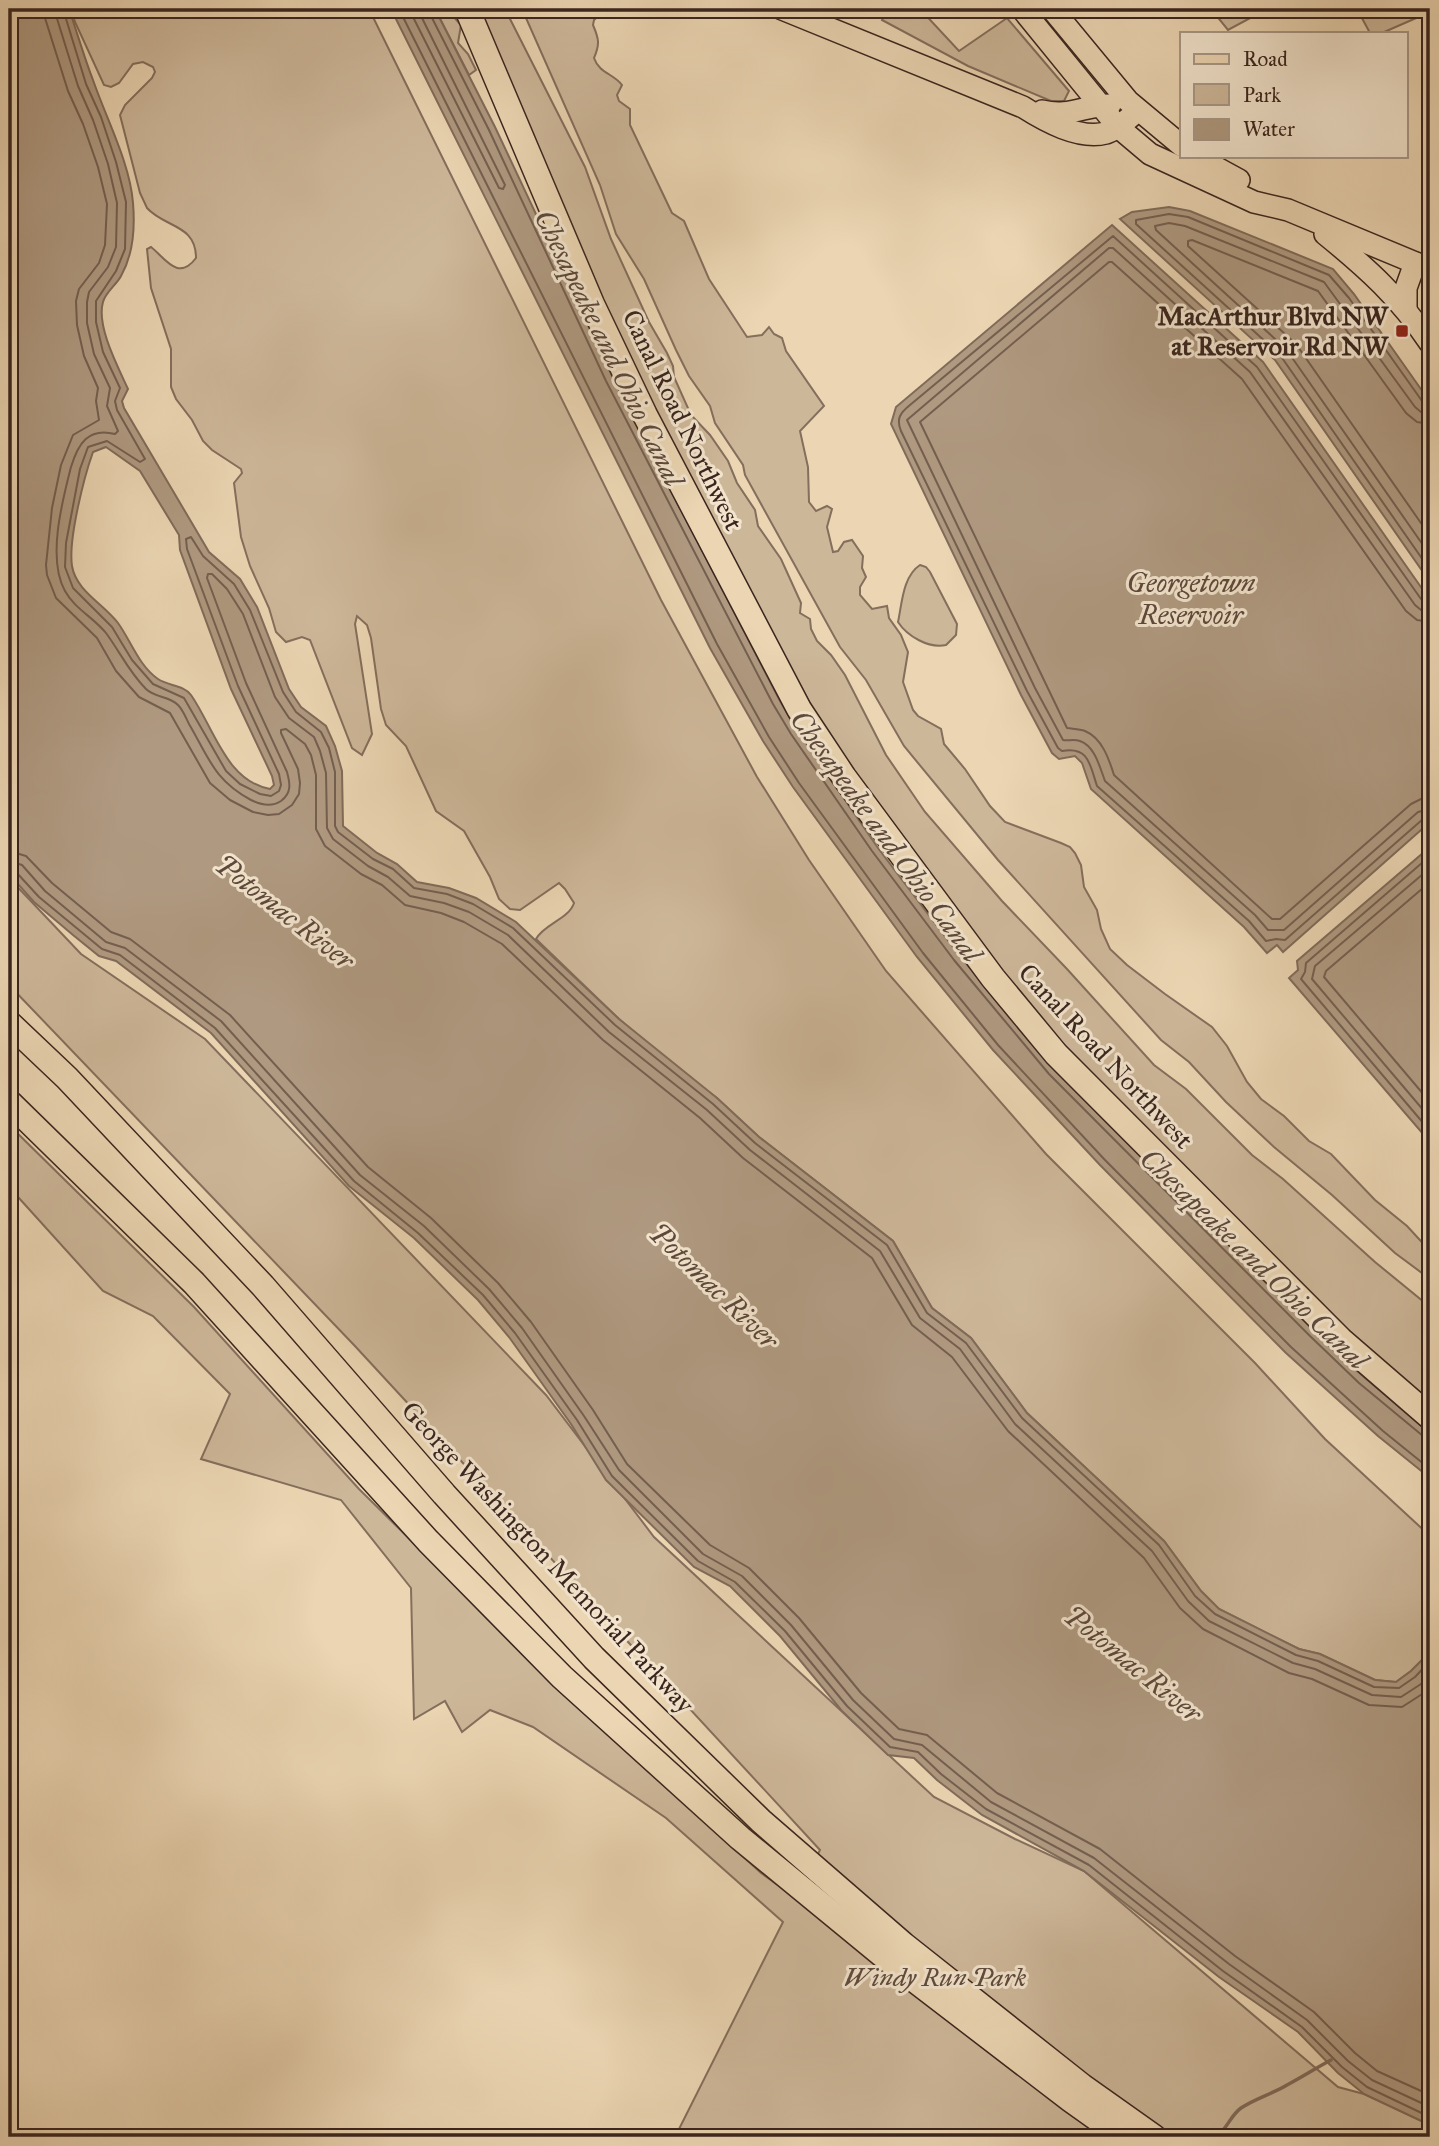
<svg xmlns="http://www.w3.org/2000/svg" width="1439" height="2146" font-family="'IM FELL Great Primer',serif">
<rect width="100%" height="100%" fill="#ebd5b2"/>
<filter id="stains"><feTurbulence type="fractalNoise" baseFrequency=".00286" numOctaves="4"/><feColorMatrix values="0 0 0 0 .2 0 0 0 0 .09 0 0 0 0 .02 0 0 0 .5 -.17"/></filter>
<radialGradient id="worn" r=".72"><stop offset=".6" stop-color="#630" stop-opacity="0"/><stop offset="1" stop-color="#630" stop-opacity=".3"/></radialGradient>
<g fill="#cdb799" stroke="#846e5c" stroke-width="2">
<path d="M71,9H369L661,600L757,777L809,860L886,971L1046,1154L1255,1363L1325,1439L1430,1536V1652L1411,1671L1396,1682L1375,1680L1320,1654L1299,1649L1219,1609L1201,1591L1164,1541L1027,1413L971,1338L932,1308L893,1241L759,1137L717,1098L674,1066L619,1019L536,939C544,924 569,919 574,903L565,889L559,883L520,910L510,909L499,899L490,877L464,831L436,811L406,746L386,725L381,709L371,638L367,625L357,616L355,624L372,734L362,755L352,748L310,640L302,637L286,642L276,632L269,608L250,566L241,537L234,483L242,473L241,469L212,450L203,441L192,420L176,399L171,387V349L151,288L147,249L151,247C165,258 178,282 196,258C196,224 165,228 147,208L140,193L120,115L125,105L152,78L155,72L153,67L143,62L133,64L119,83L111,87L104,85L75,22Z"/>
<polygon points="435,9 452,9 452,15 461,25 458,43 468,54 476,70 469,75"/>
<polygon points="476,9 505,9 585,167 611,239 649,322 667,353 673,366 674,377 691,415 710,435 728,461 737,483 755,510 758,526 781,559 801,603 800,613 810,619 811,629 817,641 831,655 845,675 886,755 925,812 1002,901 1067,969 1154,1065 1186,1089 1252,1155 1283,1179 1375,1262 1430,1307 1430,1409 1385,1368 1028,1010 839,757 645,398"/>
<path d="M522,9H546L557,17L573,14L578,9H606L594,20L593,25C599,39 600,44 594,58C599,73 614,74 622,85L617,95L619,101L630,109V125L672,213L684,221L709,279L747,337L762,335L769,327L774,334L782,338L786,351L824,406L800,431L808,467L809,502L816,511L827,506L832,509L827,527L833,552L838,551L844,542L852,540L863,556L862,568L866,577L860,587V595L872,609L887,606L889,618L901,635L908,652L903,682L913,710L918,716L941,729L944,744L965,769L990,806L1005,822L1061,843L1070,847L1075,853L1081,865L1084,887L1097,910L1101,929L1110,949L1127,965L1165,994L1212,1027L1227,1046L1247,1082L1261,1099L1284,1116L1309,1141L1331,1154L1375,1200L1407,1226L1430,1251V1279L1395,1253L1332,1195L1274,1147L1226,1102L1189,1062L1161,1040L998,860L904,746L866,680L840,647L745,475L743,465L715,423L710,406L689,376L676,350L644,279L616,234L600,185Z"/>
<polygon points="887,9 920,9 959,51 1007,18 1069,91 1064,101 1051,101 968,66 882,20"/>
<polygon points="1211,9 1267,9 1228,30"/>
<polygon points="1357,9 1430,9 1430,12 1382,33 1370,33"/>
<path d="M920,565L926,567L930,572L957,624L956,635L946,645C929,649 907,636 898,622C902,603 903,576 920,565Z"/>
<polygon points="9,878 81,954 205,1039 546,1395 654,1537 934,1797 1015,1839 1084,1871 1338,2087 1364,2094 1430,2125 1430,2137 675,2137 783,1922 666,1818 533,1727 490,1710 462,1732 445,1701 414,1719 411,1588 341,1500 201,1459 230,1394 153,1316 103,1291 9,1187 9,1125 194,1307 359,1489 556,1684 761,1873 796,1898 820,1850 354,1345 9,985"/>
</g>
<g fill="#af9980" stroke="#806b59" stroke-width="2" fill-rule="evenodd">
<path d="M9,9H69C77,32 84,57 93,80C106,118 130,163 133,203C135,227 133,255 121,276C117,284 105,293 103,302C96,326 118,367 128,389L122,401L124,408L209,552L240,579L257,607L289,689L301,707L326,726L335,746L342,771L343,826L377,853L397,864L417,882L449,888L476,898L516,922L619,1019L717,1098L759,1137L893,1241L932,1308L971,1338L1027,1413L1164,1541L1201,1591L1219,1609L1299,1649L1320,1654L1375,1680L1396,1682L1411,1671L1430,1652V2125L1364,2094L1338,2073L1298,2032L1219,1977L1084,1871L982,1815L937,1780L914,1758L888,1755L842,1711L780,1636L730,1586L694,1567L606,1480L571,1424L509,1337L478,1300L414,1238L349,1186L211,1033L116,961L99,956L73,935L34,902L9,874ZM106,447L140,471L179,535L180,550L231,689L272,776L274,785L270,789C226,781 214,728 191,695C184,685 168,686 158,679C139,666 131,641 118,623C104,604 76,591 72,566C68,540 84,477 93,452Z"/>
<polygon points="391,9 435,9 495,127 613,378 780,701 797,730 878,848 959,955 1054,1069 1315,1331 1364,1377 1430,1433 1430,1478 1378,1436 1286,1353 1100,1165 993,1050 917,957 793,787 763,741 710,648"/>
<polygon points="1169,207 1190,211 1333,269 1354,294 1430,402 1430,582 1275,360 1120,219 1132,212"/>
<polygon points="1112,225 1263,362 1430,600 1430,822 1283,952 1277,945 1267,953 1244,927 1091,789 1082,763 1075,756 1059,759 1052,753 1021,695 891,424 896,407"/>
<polygon points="1430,847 1430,1142 1289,978 1298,970 1297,961"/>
</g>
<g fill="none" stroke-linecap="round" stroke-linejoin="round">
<g stroke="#745f4f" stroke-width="2">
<polyline points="44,9 45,18 68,91 83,124 98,167 107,204 105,245 99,263 79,289 76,301 77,325 84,356 98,388 96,401 99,420 73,435 61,465 52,508 46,565 47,575 56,598 97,638 116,671 139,697 170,713 210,783 230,800 253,812 268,815 279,814 292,805 299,794 300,783 298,769 281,733 281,730 286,729 305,744 311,755 316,775 316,829 325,846 361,874 382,885 405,905 441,913 464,922 502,944 603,1040 700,1118 743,1158 872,1258 912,1325 952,1357 1008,1431 1144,1558 1180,1608 1203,1629 1289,1673 1312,1679 1369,1705 1402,1707 1430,1689"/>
<path d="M54,9L78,86L93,120L108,164L117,203L116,247L108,267L89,292L87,302V323L94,354L110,388L107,406L118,431L115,434C88,427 78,444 71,467C62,502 47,559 65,591C74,608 94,618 106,633C120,652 129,672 146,689C155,698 170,696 178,705C183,710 186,718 189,724C209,758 214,780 251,800C261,805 272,807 281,801C292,793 290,783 287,772L246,683L207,578L208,574H212L227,589L243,614L275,697L289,718L314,737L320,751L326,773L327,828L333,839L368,866L388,877L410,896L444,903L469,912L508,935L609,1032L707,1110L750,1150L880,1251L920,1318L960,1349L1015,1424L1152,1551L1188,1601L1209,1621L1293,1663L1315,1669L1372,1695L1401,1697L1421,1684L1430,1674"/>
<polyline points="63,9 86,84 101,117 116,162 126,202 125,249 116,271 96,301 96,322 103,352 120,388 115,401 117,410 145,459 140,462 107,441 88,447 80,469 66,543 65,567 73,588 112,627 132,660 153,684 184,698 226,771 240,784 260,794 271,796 279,791 281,785 279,774 238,686 187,549 186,539 191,537 203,556 234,584 250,610 283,692 296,712 321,732 329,748 335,772 335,826 338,832 373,859 393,869 414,888 447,894 473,904 513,928 615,1025 713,1104 755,1143 887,1245 927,1313 966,1343 1022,1418 1159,1545 1195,1596 1215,1614 1296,1655 1318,1661 1374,1687 1399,1688 1415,1677 1430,1661"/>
<polyline points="399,9 717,644 769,737 799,783 923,953 998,1045 1105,1160 1291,1347 1383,1431 1430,1469"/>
<polyline points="409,9 499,188 503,189 505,185 422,18 421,9"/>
<polyline points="429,9 430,14 489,130 606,381 773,704 791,734 872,851 954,960 1049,1074 1310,1336 1359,1383 1423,1436 1430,1438"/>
<polyline points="1430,405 1422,401 1349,298 1329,275 1188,217 1169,214 1136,220 1136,224 1280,355 1430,570"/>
<polyline points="1430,413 1421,412 1415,407 1324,282 1185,226 1169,223 1155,226 1156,230 1286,349 1430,555"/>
<polyline points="1430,424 1417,422 1406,413 1318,291 1192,240 1188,241 1188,246 1296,344 1430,536"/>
<path d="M1430,603L1421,599L1257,367L1113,236L910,405C900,413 896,419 901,431L1027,691L1058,748L1062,751C1089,746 1090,765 1097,786L1249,921L1266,941L1276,939L1285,940L1423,819L1430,817"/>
<path d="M1430,611L1421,610L1415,605L1250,372L1113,248H1109L907,420L1035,688L1063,740C1068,741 1074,739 1080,741C1095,746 1100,768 1105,781L1255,915L1268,930H1284L1418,812L1430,809"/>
<path d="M1430,622L1417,620L1406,611L1242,379L1112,262H1109L920,422L1067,728C1073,729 1079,729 1085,731C1102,738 1109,759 1114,775L1272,919H1280L1411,804L1421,799L1430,798"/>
<polyline points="9,851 26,856 52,883 111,932 130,939 230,1015 368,1167 431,1218 498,1283 531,1322 593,1410 627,1464 710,1545 749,1568 799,1618 861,1693 899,1729 927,1735 997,1793 1100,1849 1235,1956 1314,2012 1355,2053 1377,2071 1430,2095"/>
<polyline points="1430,856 1306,963 1305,972 1301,979 1430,1131"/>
<polyline points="9,861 22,865 45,891 106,942 125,948 221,1021 360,1175 424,1226 489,1289 522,1328 584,1416 619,1470 703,1554 742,1576 791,1625 853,1700 894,1739 922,1745 991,1802 1094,1858 1229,1964 1307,2020 1348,2061 1372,2080 1430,2107"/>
<polyline points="1430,868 1315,966 1312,979 1430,1118"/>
<polyline points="9,870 16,872 39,897 102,949 120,955 215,1028 354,1181 418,1233 483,1295 515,1333 577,1420 612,1476 698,1561 735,1582 785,1631 847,1706 890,1747 918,1752 941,1774 986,1809 1089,1865 1223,1971 1302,2027 1342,2067 1367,2087 1430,2117"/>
<polyline points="1430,882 1326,971 1324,977 1430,1102"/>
</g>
<path stroke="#806b59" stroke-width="3.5" d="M1216,2137C1228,2128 1230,2116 1241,2108C1256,2098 1272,2094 1287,2085C1302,2077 1316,2068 1331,2060"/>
<g stroke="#3a251e" stroke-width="24">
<g id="major">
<path d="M782,9L1023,107C1045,121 1079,140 1106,133C1118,129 1128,119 1137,111"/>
<polyline points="1022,9 1118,127 1150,154 1254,202 1288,210 1430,269"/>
<polyline points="1052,9 1128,101 1182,146"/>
<path d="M1042,111C1069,118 1085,105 1110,105"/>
<polyline points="1195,156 1239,180"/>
<path d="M1325,234C1368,269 1399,297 1430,343"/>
<polyline points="1406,308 1406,288 1415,263"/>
</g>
</g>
<g stroke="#3a251e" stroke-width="27">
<g id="highway">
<polyline points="467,9 592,304 645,415 799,709 844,777 993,978 1056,1054 1341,1340 1430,1417"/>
<polyline points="9,1023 67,1078 263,1286 444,1494 594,1658 761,1821 904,1945 1082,2086 1154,2137"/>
<polyline points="9,1102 194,1283 428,1541 562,1677 740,1838 891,1962 1071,2100 1123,2137"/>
</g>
</g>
<use href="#major" stroke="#ebd5b2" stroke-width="21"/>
<use href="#highway" stroke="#ebd5b2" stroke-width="24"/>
</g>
<rect fill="#8f2418" stroke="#f2e4cd" stroke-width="2.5" x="1395" y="324" width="14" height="14" rx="3.5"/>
<g text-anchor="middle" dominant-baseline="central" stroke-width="6" stroke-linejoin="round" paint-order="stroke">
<g font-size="26" font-weight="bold" fill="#3a251e" stroke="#f2e4cd" text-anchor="end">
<text x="1388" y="316">MacArthur Blvd NW<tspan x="1388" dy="30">at Reservoir Rd NW</tspan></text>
</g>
<g font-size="26" fill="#3a251e" stroke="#f2e4cd">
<text transform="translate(683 420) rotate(64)">Canal Road Northwest</text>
<text transform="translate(1106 1056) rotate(47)">Canal Road Northwest</text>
<text transform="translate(548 1557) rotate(47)">George Washington Memorial Parkway</text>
</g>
<g font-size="26" font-style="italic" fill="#5f4a3d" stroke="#f2e4cd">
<text x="935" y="1977">Windy Run Park</text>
</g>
<g font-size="28" font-style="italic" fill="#5d483b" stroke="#f2e4cd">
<text transform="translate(609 348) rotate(64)">Chesapeake and Ohio Canal</text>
<text x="1191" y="582">Georgetown<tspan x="1191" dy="32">Reservoir</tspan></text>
<text transform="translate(886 836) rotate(54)">Chesapeake and Ohio Canal</text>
<text transform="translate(285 912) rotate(38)">Potomac River</text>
<text transform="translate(1254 1259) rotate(44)">Chesapeake and Ohio Canal</text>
<text transform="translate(714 1286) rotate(44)">Potomac River</text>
<text transform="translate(1133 1664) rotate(39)">Potomac River</text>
</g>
</g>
<rect width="1439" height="2146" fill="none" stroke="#ebd5b2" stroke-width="35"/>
<rect x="10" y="10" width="1418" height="2125" fill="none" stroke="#3a251e" stroke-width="3.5"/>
<rect x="18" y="18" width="1404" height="2111" fill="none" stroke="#3a251e" stroke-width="2"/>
<rect x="1180" y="32" width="228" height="126" fill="#f2e4cd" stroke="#a89887" stroke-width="2"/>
<rect x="1194" y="54" width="35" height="10" fill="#ebd5b2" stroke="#a89887" stroke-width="2"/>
<text x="1243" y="66" font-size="21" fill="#3a251e">Road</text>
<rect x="1194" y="84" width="35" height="21" fill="#cdb799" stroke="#a89887" stroke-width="2"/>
<text x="1243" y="102" font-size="21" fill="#3a251e">Park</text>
<rect x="1194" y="119" width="35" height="21" fill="#af9980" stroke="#a89887" stroke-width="2"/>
<text x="1243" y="136" font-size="21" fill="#3a251e">Water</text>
<rect width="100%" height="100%" filter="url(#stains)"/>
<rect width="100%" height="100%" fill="url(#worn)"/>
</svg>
